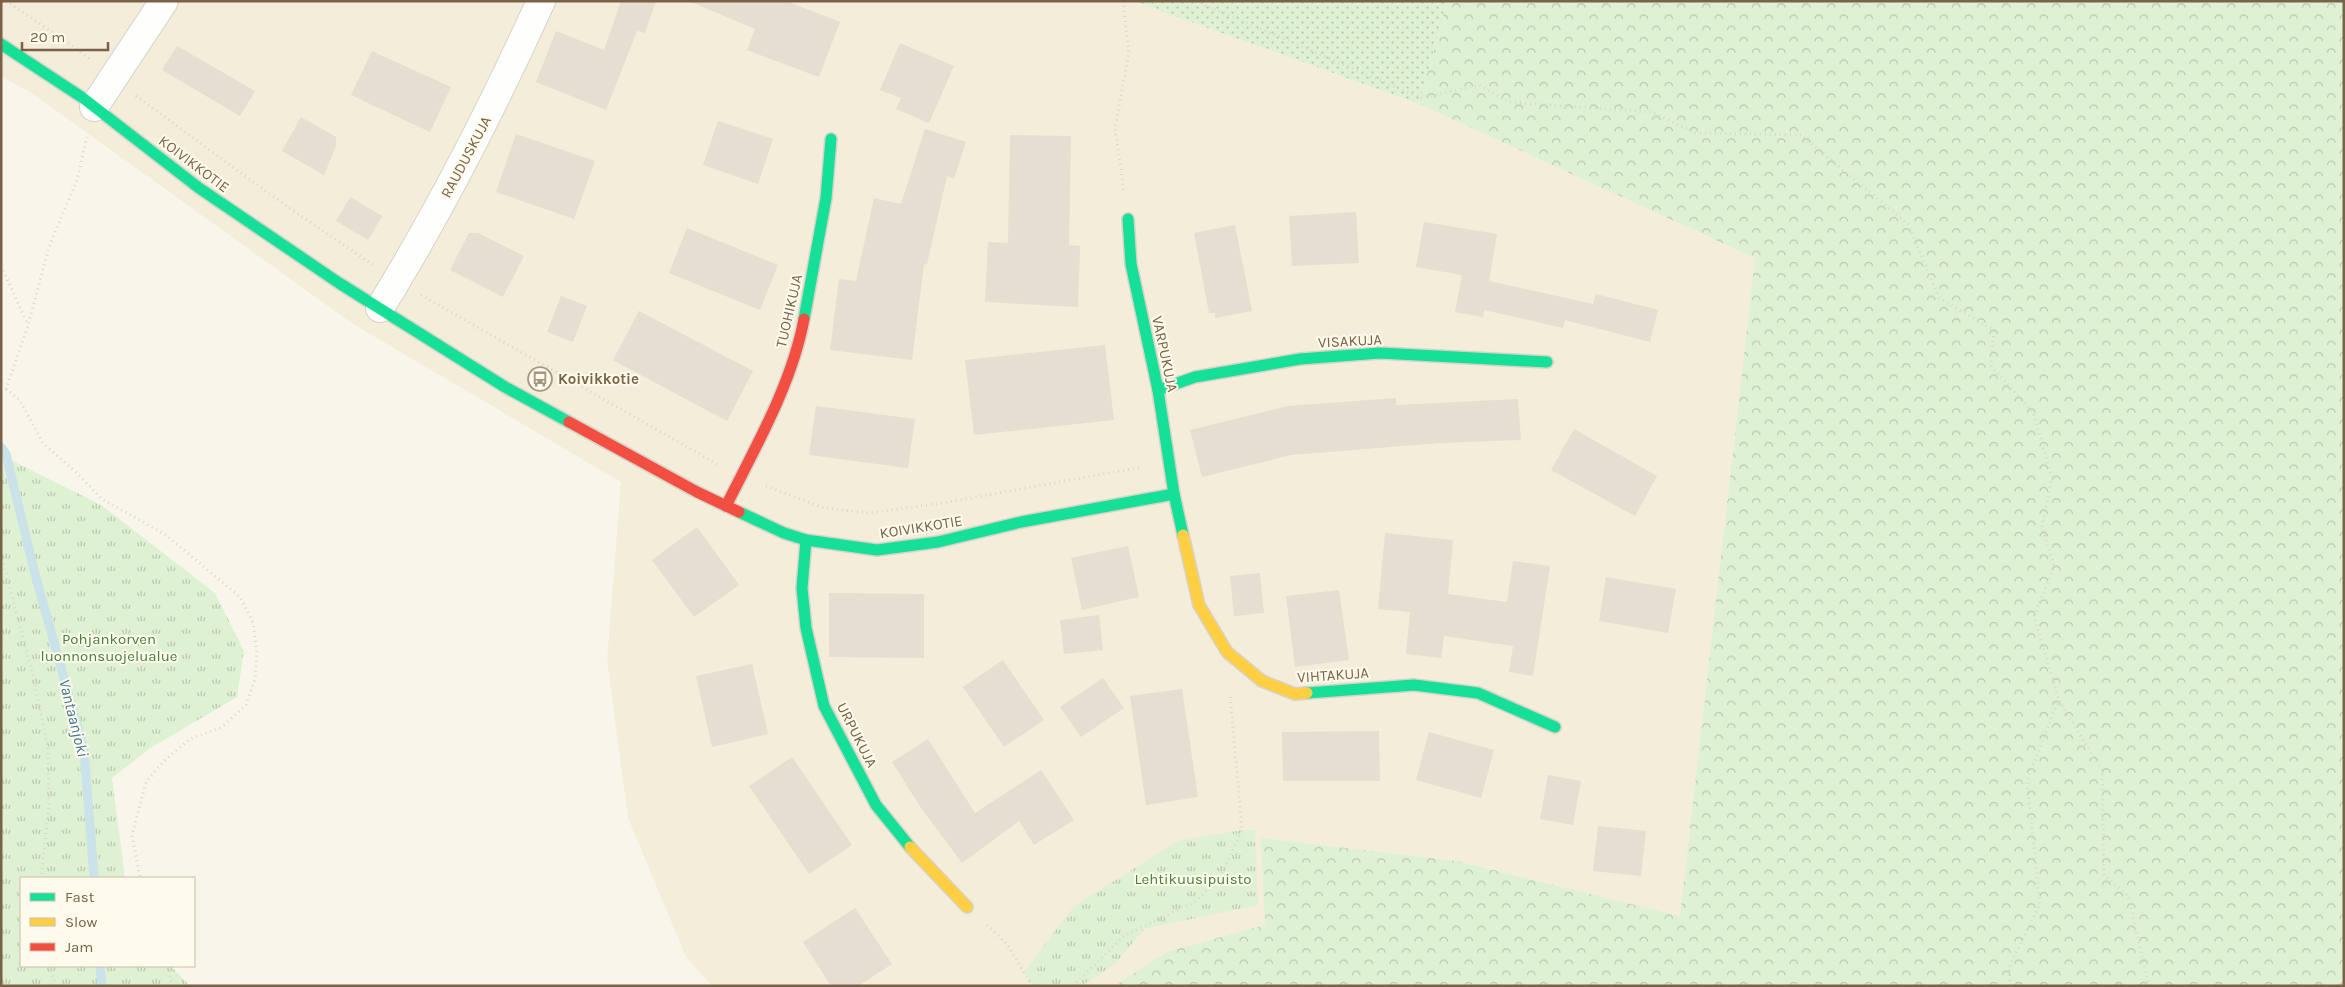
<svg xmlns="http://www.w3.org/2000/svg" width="2345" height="987" font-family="Karla,sans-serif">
<defs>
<pattern id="grass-dots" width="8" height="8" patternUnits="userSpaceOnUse" patternTransform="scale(1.25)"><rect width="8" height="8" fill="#dff1d3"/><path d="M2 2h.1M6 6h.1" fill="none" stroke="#bac7ad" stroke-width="1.8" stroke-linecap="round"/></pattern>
<pattern id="forest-crowns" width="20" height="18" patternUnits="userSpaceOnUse" patternTransform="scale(1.25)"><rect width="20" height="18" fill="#dff1d3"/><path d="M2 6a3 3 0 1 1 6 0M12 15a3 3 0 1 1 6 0" fill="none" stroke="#bac7ad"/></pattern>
<pattern id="park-tufts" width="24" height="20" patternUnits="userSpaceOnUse" patternTransform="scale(1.25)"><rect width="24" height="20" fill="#dff1d3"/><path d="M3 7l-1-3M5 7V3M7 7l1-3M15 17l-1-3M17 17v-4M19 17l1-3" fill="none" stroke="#bac7ad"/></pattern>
</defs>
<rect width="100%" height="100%" fill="#f8f6ea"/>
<polygon fill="#f4edda" points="1,1 1133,1 1419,104 1755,258 1680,916 1457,861 1262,838 1265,925 1169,951 1118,986 712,986 686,957 628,818 607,660 621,482 353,324 33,94 1,76"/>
<polygon fill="url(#grass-dots)" points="1133,1 1447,1 1419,104"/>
<polygon fill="url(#forest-crowns)" points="1447,1 2344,1 2344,986 1114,986 1169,951 1265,925 1261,838 1457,861 1680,916 1755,258 1419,104"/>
<g fill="url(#park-tufts)">
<polygon points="1,455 101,505 215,593 244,651 237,697 152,747 112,778 125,878 21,878 21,966 171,966 190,986 1,986"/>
<polygon points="1242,830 1255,830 1258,905 1144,929 1115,964 1081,986 1032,986 1024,972 1074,906 1178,841"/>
</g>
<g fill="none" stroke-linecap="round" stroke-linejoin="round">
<g stroke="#cae2e9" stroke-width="9">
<polyline points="1,447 6,454 35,574 84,750 94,878"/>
<polyline points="100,966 102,986"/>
</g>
</g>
<g fill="#e5ded1">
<polygon points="621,1 656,1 645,33 637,31 606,110 536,82 556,31 604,50"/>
<polygon points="689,1 786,1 840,22 819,77 747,50 755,29"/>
<polygon points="900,43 954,66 929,123 896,109 901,98 880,90"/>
<polygon points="177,46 255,91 240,116 162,70"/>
<polygon points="372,51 451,87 430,132 351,95"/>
<polygon points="301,117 336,137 336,146 324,175 282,151"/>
<polygon points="718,121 773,139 758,184 703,165"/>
<polygon points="925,129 966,142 954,179 947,176 927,264 924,264 912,360 830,350 839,279 856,281 874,198 901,204"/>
<polygon points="516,134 595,161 574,219 496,192"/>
<polygon points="1010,135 1071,136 1069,245 1080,246 1078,307 985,302 988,242 1008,243"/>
<polygon points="350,197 382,216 368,240 336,221"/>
<polygon points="1356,212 1359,263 1292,266 1289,216"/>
<polygon points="1424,222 1497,234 1489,281 1593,304 1596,294 1658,310 1650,342 1565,320 1563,328 1484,310 1483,317 1455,312 1462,275 1416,267"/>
<polygon points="1235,225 1252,311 1215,318 1215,313 1209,313 1194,233"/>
<polygon points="687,228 778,265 760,310 669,273"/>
<polygon points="469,233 478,233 524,256 503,297 450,270"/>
<polygon points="561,296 587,306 573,342 547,332"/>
<polygon points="639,311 753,371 727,421 613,360"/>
<polygon points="1105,345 1114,420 974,435 965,360"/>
<polygon points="1396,398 1396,405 1518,399 1521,440 1440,443 1291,455 1202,477 1190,430 1288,406"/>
<polygon points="816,406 915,419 908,468 809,455"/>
<polygon points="1574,429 1657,476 1635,516 1551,470"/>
<polygon points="697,527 739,585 694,617 652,560"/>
<polygon points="1385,533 1453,540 1448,594 1507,602 1513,561 1550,566 1533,676 1509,672 1513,646 1444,636 1441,658 1406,654 1410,612 1378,609"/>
<polygon points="1128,546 1139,597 1082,610 1071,558"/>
<polygon points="1260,573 1264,613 1234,616 1230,576"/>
<polygon points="1606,577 1676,589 1668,633 1599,621"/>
<polygon points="1339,590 1349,660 1295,667 1286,596"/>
<polygon points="829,593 924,594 924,658 829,657"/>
<polygon points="1099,615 1103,650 1064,654 1060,620"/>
<polygon points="1003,660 1044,720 1004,747 963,687"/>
<polygon points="752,664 768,734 712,747 696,676"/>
<polygon points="1103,678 1124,708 1081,737 1060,707"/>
<polygon points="1182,689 1198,797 1146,805 1130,696"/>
<polygon points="1379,731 1380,781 1283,781 1282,732"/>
<polygon points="1429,732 1494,750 1481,798 1416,780"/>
<polygon points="928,739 975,813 1041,770 1074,820 1034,845 1019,821 962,863 921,808 892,762"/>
<polygon points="792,757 852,845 809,874 749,786"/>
<polygon points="1548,775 1581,781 1573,825 1540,819"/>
<polygon points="1598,826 1646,831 1641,876 1593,871"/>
<polygon points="855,908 892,964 858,986 831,986 803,942"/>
</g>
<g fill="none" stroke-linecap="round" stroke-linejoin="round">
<g stroke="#d7d2c8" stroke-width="30">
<g id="street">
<polyline points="94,107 164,1"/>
<path d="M380,308C441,209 493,107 541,1"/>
</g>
</g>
<g stroke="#d8d3c8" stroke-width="14">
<g id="fast">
<polyline points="1,44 83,98 199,188 339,283 505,387 569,422"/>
<polyline points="1128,219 1131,264 1158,390 1174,494 1183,535"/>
<polyline points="804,319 826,198 831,139"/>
<polyline points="1158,390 1195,377 1300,359 1380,353 1547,362"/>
<polyline points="739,512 784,533 806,540 877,550 938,542 1021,522 1174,494"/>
<polyline points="806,540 802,588 806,628 824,706 876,805 910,847"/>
<polyline points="1307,693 1414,685 1478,693 1555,727"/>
</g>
</g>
<g stroke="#d8d3c8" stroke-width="14">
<g id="slow">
<polyline points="1183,535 1199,605 1227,652 1262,681 1295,694 1307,693"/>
<polyline points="910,847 967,907"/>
</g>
</g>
<g stroke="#d8d3c8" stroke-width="14">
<g id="jam">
<polyline points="569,422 697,492 739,512"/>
<path d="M726,506C755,448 792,384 804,319"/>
</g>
</g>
<g stroke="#dbd6cc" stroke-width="3" stroke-dasharray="1 4" stroke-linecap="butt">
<polyline points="6,1 67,42 92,61"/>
<polyline points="1123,1 1129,53 1115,128 1124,191"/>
<polyline points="1196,1 1421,98 1479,85 1509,102 1652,112 1695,133 1801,135 1908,224 1939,298 1994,330 1991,366 2033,412 2052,477 2042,527 2054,566 2034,617 2059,701 2102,770 2104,875 2128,896 2149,986"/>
<polyline points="136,96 285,205 373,265"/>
<polyline points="1,266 28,325"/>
<polyline points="421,295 717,464"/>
<polyline points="6,389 19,399 43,443 77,473 102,499 166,535 241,598 253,623 257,653 255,679 246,705 222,727 190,739 164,761 146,782 132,835 140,878"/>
<polyline points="1,391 6,389 28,326 49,247 77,180 87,137"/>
<polyline points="766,486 824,508 870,513 949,502 1142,467"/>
<polyline points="1,554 32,672 48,748 49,806 41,878"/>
<polyline points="987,925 1007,944 1032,986"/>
<polyline points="49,966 56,986"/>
<polyline points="168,966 172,986"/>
<polyline points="1073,986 1124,936 1196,901 1220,877 1242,830 1230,693"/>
<polyline points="2010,986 2009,967 2040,904 2027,781 2058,701"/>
</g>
<use href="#street" stroke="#fefefc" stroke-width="28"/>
<use href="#fast" stroke="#16e098" stroke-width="11"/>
<use href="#slow" stroke="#ffcf43" stroke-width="11"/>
<use href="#jam" stroke="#f24e42" stroke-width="11"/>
</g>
<defs>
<g id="bus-ring" transform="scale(1.25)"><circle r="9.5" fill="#fffbec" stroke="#a59680" stroke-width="1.5"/><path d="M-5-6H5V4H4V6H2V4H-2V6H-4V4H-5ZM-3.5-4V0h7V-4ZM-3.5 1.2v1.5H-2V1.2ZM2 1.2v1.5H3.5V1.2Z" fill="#a59680"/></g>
</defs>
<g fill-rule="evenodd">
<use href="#bus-ring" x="540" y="379"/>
</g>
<g text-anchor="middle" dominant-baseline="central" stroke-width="4" stroke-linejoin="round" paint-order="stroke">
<g font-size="15" fill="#796247" stroke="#fffbec">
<text transform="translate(466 157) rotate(-62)">RAUDUSKUJA</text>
<text transform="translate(194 164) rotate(37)">KOIVIKKOTIE</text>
<text transform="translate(789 311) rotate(-77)">TUOHIKUJA</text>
<text transform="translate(1350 341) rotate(-3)">VISAKUJA</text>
<text transform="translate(1165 354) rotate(78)">VARPUKUJA</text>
<text transform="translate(921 527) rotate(-9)">KOIVIKKOTIE</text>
<text transform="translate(1333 675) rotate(-4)">VIHTAKUJA</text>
<text transform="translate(857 735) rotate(63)">URPUKUJA</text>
</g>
<g font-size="15" font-weight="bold" fill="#796247" stroke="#fffbec" text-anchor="start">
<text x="558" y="379">Koivikkotie</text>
</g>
<g font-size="15" fill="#45803e" stroke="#fffbec">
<text x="109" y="639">Pohjankorven<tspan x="109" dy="17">luonnonsuojelualue</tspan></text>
<text x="1193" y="879">Lehtikuusipuisto</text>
</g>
<g font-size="16" font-style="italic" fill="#427895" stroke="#fffbec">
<text transform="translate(74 718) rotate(76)">Vantaanjoki</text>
</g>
</g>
<rect width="2345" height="987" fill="none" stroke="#796247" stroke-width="5"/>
<rect x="20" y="877" width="175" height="90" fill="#fffbec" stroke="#c9beaa"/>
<rect x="30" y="893" width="25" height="8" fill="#16e098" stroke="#c9beaa"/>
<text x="65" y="902" font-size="15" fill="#796247">Fast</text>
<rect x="30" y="918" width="25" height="8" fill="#ffcf43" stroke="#c9beaa"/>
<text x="65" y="927" font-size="15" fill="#796247">Slow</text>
<rect x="30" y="943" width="25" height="8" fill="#f24e42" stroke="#c9beaa"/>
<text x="65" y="952" font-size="15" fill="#796247">Jam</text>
<path d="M22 42v8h86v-8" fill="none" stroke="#796247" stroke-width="2.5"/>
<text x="30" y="42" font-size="15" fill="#796247" stroke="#fffbec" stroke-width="4" paint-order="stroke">20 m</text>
</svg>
